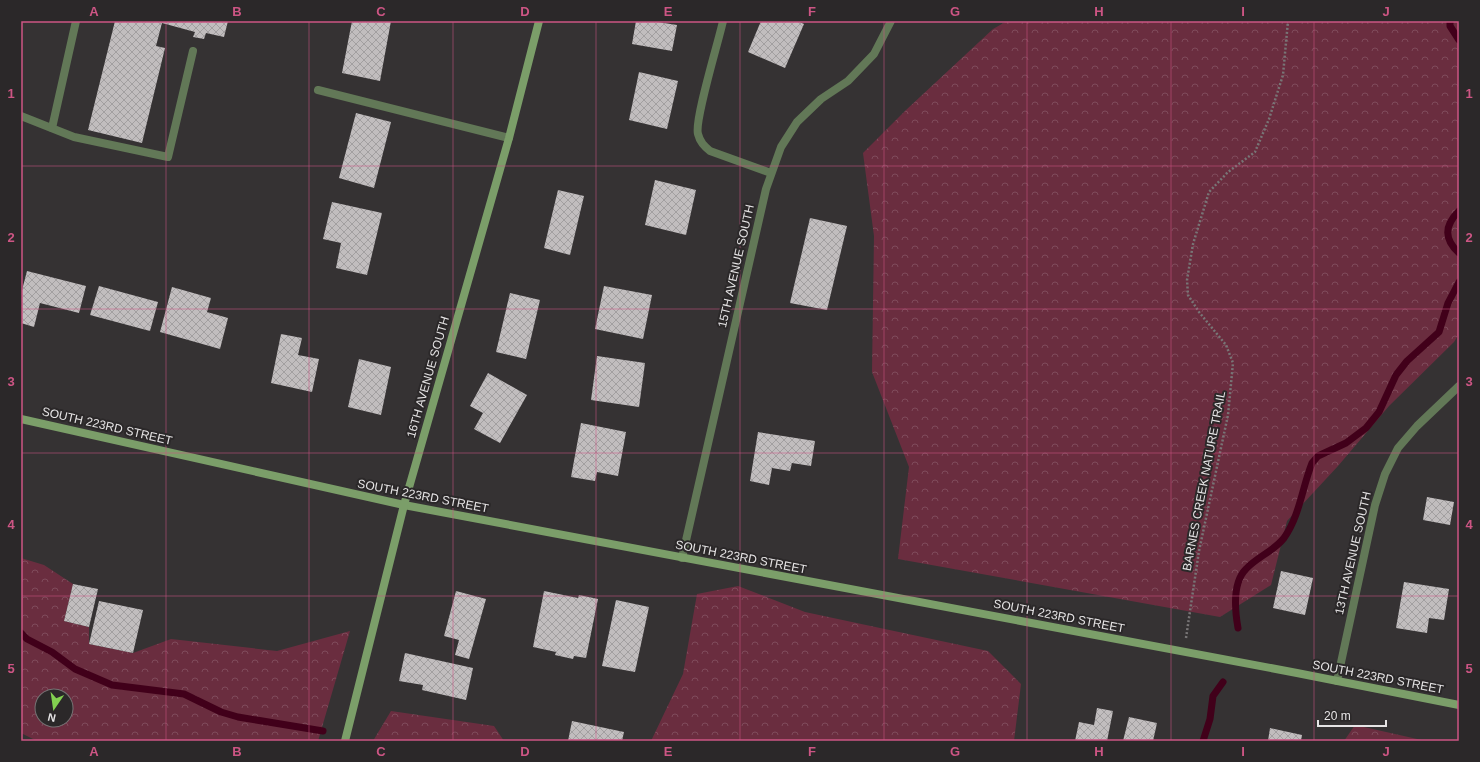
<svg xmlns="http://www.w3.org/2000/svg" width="1480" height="762" font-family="Arial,sans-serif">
<defs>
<pattern id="forest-crowns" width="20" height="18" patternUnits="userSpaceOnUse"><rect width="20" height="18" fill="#6a2d3f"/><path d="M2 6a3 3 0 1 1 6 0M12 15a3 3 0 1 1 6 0" fill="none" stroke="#7f4b5b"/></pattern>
<pattern id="building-cross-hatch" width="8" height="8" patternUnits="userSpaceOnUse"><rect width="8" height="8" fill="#c1bdbe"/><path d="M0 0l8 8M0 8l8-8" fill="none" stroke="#a29fa0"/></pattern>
</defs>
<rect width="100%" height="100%" fill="#353233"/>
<g fill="url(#forest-crowns)" fill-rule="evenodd">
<polygon points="1007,21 1459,21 1459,334 1454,342 1389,406 1338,466 1287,521 1271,585 1220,617 898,559 909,467 872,372 874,236 863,153 906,110 993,29"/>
<path d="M21,558L44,565L73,584L64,621L89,627V644L133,653L171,639L277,651L350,631L318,741H37L21,733ZM42,696H66V720H42Z"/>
<polygon points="738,586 805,612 988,651 1021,684 1014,741 651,741 683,674 697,594"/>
<polygon points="391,711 494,726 504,741 373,741"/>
<polygon points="1355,725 1426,741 1344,741"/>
</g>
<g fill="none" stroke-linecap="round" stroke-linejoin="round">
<g stroke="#41001a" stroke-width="7">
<polyline points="1450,21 1450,26 1459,40"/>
<path d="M1459,211C1444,226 1444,239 1459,253"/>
<path d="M1238,628C1235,611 1232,583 1246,569C1257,557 1274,551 1284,538C1300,515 1302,488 1312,463L1318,456L1346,443L1366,428L1379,412L1396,375L1407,361L1439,332L1448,303L1459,282"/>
<polyline points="21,633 27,639 52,652 75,669 112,685 184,694 221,712 238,717 323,731"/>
<polyline points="1203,741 1210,719 1213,696 1223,682"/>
</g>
</g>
<g fill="url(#building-cross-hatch)">
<polygon points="115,21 228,21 224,37 206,33 204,39 193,37 195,32 162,23 156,46 165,48 142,143 88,130"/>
<polygon points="352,21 391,21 380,81 342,73"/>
<polygon points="636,21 651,21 677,25 672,51 632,44"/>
<polygon points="761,21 797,21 804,24 785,68 748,52"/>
<polygon points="639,72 678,81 667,129 629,120"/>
<polygon points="356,113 391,122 374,188 339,178"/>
<polygon points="655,180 696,190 686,235 645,225"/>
<polygon points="558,190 584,196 570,255 544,248"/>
<polygon points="332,202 382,213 367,275 336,268 341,243 323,239"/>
<polygon points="810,218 847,226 827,310 790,303"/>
<polygon points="27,271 86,286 79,313 40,303 34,327 21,323 21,294"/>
<polygon points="99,286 158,302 150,331 90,315"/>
<polygon points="604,286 652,295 643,339 595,329"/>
<polygon points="172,287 211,298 207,312 228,318 220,349 160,332"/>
<polygon points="510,293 540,300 526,359 496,352"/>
<polygon points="281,334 302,338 298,355 319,359 312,392 271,383"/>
<polygon points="597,356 645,363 639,407 591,400"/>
<polygon points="359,359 391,367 381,415 348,407"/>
<polygon points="488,373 527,395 500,443 474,429 483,413 470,406"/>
<polygon points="581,423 626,432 618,476 597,472 595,481 571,477"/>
<polygon points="758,432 815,441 811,466 792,463 790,471 772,468 769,485 750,481"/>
<polygon points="1427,497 1454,502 1450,525 1423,520"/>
<polygon points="1281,571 1313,578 1305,615 1273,608"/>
<polygon points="1404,582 1449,589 1444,620 1429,618 1427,633 1396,628"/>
<polygon points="73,584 98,589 89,627 64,621"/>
<polygon points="456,591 486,599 469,659 455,655 459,640 444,636"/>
<polygon points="544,591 578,598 579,595 598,599 586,658 574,656 573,659 555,655 556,652 533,647"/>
<polygon points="616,600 649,607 635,672 602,666"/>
<polygon points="99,601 143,610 133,653 89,644"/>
<polygon points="405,653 473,668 466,700 422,690 423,685 399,681"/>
<polygon points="1097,708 1113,711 1107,741 1075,741 1079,722 1094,725"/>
<polygon points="1129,717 1157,723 1153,741 1123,741"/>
<polygon points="572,721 624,732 622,741 568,741"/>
<polygon points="1270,728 1302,735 1301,741 1268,741"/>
</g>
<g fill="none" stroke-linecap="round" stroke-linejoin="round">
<polyline stroke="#787576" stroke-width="2.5" stroke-dasharray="2 2" stroke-linecap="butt" points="1186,638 1199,551 1228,415 1233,363 1226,345 1199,312 1188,295 1187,280 1193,244 1209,192 1228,172 1255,152 1269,119 1283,75 1288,21"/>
<g stroke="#627857" stroke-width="8">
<path d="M723,21C719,40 694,121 698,134C700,142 704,146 710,151L771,173"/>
<polyline points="318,90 509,138"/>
<polyline points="21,116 74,137 168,157 193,51"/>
<polyline points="52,128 76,21"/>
</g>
<g stroke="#627857" stroke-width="8">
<polyline points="682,558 766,189 781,147 797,122 821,99 848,81 874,54 891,21"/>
<polyline points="1337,681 1375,505 1385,474 1398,448 1417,426 1459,386"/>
</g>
<g stroke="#7b9e69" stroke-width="8">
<polyline points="21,419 404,505 1297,673 1459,705"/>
<polyline points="345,741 404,505 509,138 539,21"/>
</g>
</g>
<path fill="none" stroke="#cd5584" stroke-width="1" stroke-opacity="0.55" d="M166,21V741M309,21V741M453,21V741M596,21V741M740,21V741M884,21V741M1027,21V741M1171,21V741M1314,21V741M21,166H1459M21,309H1459M21,453H1459M21,596H1459"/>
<g text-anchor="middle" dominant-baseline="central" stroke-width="4" stroke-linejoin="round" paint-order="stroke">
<g font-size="12" fill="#e6e4e5" stroke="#2b2829">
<text transform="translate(736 266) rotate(-77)">15TH AVENUE SOUTH</text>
<text transform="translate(428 377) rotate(-74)">16TH AVENUE SOUTH</text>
<text transform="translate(107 426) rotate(13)">SOUTH 223RD STREET</text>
<text transform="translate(1204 481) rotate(-79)">BARNES CREEK NATURE TRAIL</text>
<text transform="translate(423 496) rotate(11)">SOUTH 223RD STREET</text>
<text transform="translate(1353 553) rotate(-77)">13TH AVENUE SOUTH</text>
<text transform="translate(741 557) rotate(11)">SOUTH 223RD STREET</text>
<text transform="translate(1059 616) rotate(11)">SOUTH 223RD STREET</text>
<text transform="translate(1378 677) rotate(11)">SOUTH 223RD STREET</text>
</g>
</g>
<rect width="1480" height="762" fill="none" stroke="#2b2829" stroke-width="44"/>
<g transform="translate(54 708) rotate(193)"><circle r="19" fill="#2b2829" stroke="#767374"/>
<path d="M0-3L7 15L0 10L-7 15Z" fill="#82d050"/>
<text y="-6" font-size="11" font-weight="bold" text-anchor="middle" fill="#e6e4e5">N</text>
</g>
<path d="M1318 720v6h68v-6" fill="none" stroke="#e6e4e5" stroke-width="2"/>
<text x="1324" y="720" font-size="12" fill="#e6e4e5" stroke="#2b2829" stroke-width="3" paint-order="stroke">20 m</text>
<rect x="22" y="22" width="1436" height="718" fill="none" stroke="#cd5584" stroke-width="1.5"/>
<g font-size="13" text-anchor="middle" font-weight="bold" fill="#cd5584">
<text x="94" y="16">A</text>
<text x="237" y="16">B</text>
<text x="381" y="16">C</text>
<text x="525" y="16">D</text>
<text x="668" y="16">E</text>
<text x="812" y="16">F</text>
<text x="955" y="16">G</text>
<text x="1099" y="16">H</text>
<text x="1243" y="16">I</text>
<text x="1386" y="16">J</text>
<text x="11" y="98">1</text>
<text x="1469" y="98">1</text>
<text x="11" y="242">2</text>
<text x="1469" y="242">2</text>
<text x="11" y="386">3</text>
<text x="1469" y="386">3</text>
<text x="11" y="529">4</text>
<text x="1469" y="529">4</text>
<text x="11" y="673">5</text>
<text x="1469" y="673">5</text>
<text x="94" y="756">A</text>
<text x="237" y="756">B</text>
<text x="381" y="756">C</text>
<text x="525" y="756">D</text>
<text x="668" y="756">E</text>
<text x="812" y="756">F</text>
<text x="955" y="756">G</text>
<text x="1099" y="756">H</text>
<text x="1243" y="756">I</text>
<text x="1386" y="756">J</text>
</g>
</svg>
